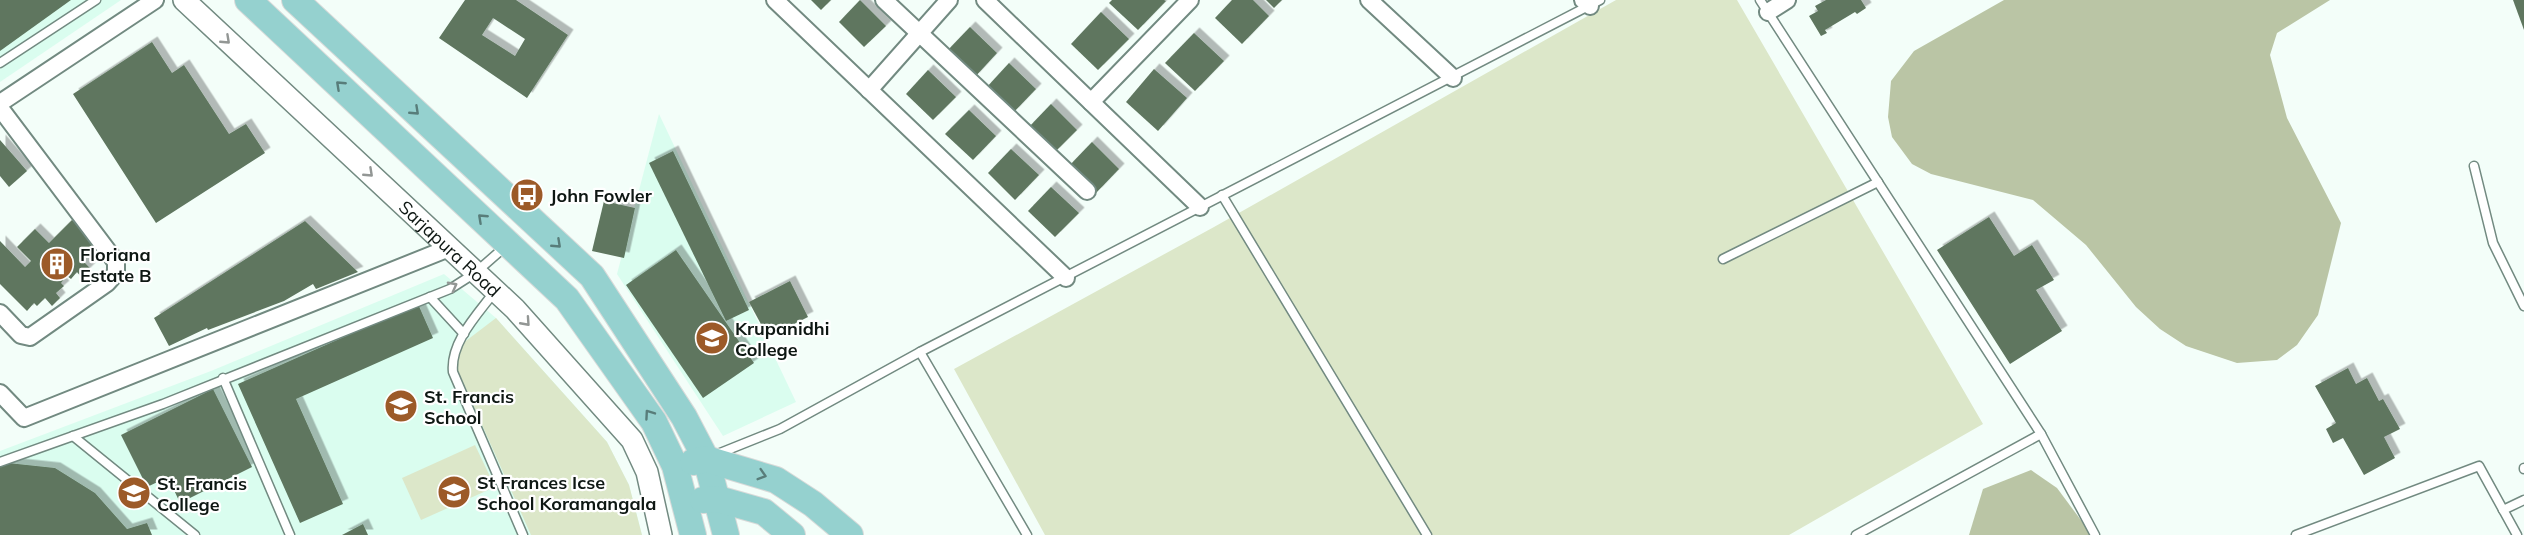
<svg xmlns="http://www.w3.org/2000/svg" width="2524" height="535" font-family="Mulish,sans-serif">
<defs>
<filter id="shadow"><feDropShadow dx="5.5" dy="-5.5" stdDeviation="0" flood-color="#0004"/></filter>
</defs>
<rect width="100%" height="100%" fill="#f3fef9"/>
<g fill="#dafdef">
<polygon points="0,0 121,0 0,82"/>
<polygon points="659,114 796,402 723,436 617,274"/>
<polygon points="444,274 496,318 607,442 629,485 642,535 0,535 0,451 211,371"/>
</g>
<g fill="#dce7c9">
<polygon points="1616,0 1737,0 1983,424 1789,535 1045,535 954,369 1214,227"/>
<polygon points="496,318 607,442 629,485 642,535 531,535 450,353"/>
<polygon points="475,445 495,487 421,520 402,478"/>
</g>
<g fill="#bac5a5">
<polygon points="2004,0 2330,0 2277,33 2270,55 2287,118 2341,223 2318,315 2297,345 2277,360 2237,363 2186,346 2160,329 2136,307 2086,245 2033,200 1931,174 1912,164 1892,137 1888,117 1891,81 1914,51"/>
<polygon points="2031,470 2057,488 2092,535 1969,535 1983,489"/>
</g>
<g fill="#5e765f" fill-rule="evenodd" filter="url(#shadow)">
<polygon points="0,0 71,0 0,51"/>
<path d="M465,0H516L568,35L527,98L439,38ZM493,18L525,39L515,56L482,35Z"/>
<polygon points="811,0 831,0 821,10"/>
<polygon points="860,0 886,26 864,47 839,22"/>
<polygon points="1112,0 1164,0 1166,1 1138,30 1109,3"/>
<polygon points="1232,0 1253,0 1269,16 1242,44 1215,18"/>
<polygon points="1266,0 1282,0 1274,8"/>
<polygon points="1826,0 1861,0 1866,8 1857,14 1855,12 1825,30 1827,33 1821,36 1809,16 1818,11 1815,6"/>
<polygon points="2513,0 2524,0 2524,30"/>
<polygon points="1101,12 1129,39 1098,70 1071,44"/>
<polygon points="970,27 997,53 974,78 946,52"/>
<polygon points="1194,33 1224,61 1195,91 1165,63"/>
<polygon points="152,42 172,73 184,65 229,134 246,124 265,153 156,223 73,94"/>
<polygon points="1009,63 1036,89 1013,113 986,88"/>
<polygon points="1154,69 1187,98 1158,131 1126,102"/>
<polygon points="928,70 956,97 933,120 906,94"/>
<polygon points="1051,104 1077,130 1054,153 1028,128"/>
<polygon points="969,110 996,136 973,160 945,134"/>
<polygon points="0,140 27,171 9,187 0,176"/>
<polygon points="1092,142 1119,169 1096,193 1068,167"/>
<polygon points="1011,149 1039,175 1015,200 988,173"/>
<polygon points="673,151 749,310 726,321 649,163"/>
<polygon points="1051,187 1079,213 1055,237 1028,211"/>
<polygon points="604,201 635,208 624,258 592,251"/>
<polygon points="1989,217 2014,256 2032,245 2054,280 2036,290 2062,331 2010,364 1937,250"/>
<polygon points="72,220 98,246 83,261 90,268 81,277 77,272 71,279 67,276 61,283 64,286 56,293 60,298 52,306 45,298 37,306 34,303 27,311 0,284 0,241 25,267 31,261 17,247 35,229 49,243"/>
<polygon points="305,221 358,272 316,289 313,284 284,301 208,330 207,328 169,346 154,318"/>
<polygon points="676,250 754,363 703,398 626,285"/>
<polygon points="790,281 808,317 768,337 749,302"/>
<polygon points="418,304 433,338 296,399 343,504 300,523 238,384"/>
<polygon points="2348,368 2356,384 2367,378 2379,401 2383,399 2400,429 2384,437 2395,458 2364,475 2343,438 2333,443 2326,429 2336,423 2315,386"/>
<polygon points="213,389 252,467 180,503 168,477 147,487 121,435"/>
<polygon points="8,463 55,468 95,493 127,529 147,523 152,535 0,535 0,467"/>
<polygon points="363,524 368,535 342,535"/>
</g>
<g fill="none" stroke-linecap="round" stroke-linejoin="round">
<g stroke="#728a81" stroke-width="11">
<g id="service">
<polyline points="1760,0 2041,434 2095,535"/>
<polyline points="0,63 96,0"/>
<polyline points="2474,166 2493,243 2524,306"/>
<polyline points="1222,195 1427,535"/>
<polyline points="1723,259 1878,182"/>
<path d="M495,291C478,314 450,342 453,372L523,535"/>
<polyline points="430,297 464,334"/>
<polyline points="920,352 1027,535"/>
<polyline points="223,378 290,535"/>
<polyline points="73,436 195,535"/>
<polyline points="715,455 780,429 920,352 1600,0"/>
<polyline points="0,462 163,404 450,289 475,273 507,245"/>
<polyline points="2524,468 2524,469"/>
<polyline points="2503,510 2524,500"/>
<polyline points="1856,535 2041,434"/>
<polyline points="2296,535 2479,466 2517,535"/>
</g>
</g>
<g stroke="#728a81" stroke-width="20">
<g id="minor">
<polyline points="775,0 1066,278"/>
<polyline points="884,0 1087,191"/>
<polyline points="985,0 1200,207"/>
<polyline points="1369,0 1453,78"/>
<polyline points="1583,0 1590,6"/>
<polyline points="1768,12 1787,0"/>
<polyline points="869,90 949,0"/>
<polyline points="1091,102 1190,0"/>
<polyline points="0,103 155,0"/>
<polyline points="0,108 116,262 116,273 107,283 30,337 21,335 0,313"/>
<polyline points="0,393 24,418 449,248"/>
</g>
</g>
<g stroke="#728a81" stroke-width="24">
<g id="tertiary">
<path id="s1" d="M184,0L515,309L632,440L647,472L661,535"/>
</g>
</g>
<g stroke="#d8dad9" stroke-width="28">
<g id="primary">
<polyline points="248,0 567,299 654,422 675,466 693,535"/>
<polyline points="295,0 592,276 684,417 706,459 726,535"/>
<polyline points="693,462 706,459 776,480 813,504 850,535"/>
<polyline points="703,500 718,499 764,512 792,535"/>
</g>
</g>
<use href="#service" stroke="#fff" stroke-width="8"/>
<use href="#minor" stroke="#fff" stroke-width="16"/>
<use href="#tertiary" stroke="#fff" stroke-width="21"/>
<use href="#primary" stroke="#95d1cf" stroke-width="26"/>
</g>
<defs><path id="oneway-chevron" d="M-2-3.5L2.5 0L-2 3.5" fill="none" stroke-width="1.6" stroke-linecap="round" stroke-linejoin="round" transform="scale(1.5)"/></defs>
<g stroke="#939795">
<use href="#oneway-chevron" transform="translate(226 40) rotate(43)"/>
<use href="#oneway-chevron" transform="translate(369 173) rotate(43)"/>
<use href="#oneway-chevron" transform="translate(453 286) rotate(-28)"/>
<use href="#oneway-chevron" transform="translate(526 322) rotate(48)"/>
</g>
<g stroke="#587d7a">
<use href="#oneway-chevron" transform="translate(340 85) rotate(-137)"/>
<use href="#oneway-chevron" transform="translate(415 111) rotate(43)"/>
<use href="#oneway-chevron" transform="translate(482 218) rotate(-137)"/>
<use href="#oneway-chevron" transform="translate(557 244) rotate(43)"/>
<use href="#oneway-chevron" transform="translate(649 414) rotate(-125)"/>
<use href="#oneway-chevron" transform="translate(762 475) rotate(17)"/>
</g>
<defs>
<g id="bus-disc" transform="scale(1.725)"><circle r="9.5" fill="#9c5a28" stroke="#fff"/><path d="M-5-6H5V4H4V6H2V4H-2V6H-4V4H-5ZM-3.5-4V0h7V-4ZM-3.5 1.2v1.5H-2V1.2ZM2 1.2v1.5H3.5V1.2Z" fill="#fff"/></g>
<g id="building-disc" transform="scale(1.725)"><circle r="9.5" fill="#9c5a28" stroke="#fff"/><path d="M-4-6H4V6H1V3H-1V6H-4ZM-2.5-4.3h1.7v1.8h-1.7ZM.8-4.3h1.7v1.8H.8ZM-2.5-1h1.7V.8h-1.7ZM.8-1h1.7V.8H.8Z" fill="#fff"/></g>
<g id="university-disc" transform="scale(1.725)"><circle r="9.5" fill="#9c5a28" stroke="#fff"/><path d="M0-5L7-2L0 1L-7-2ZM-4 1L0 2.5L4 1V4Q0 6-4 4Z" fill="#fff"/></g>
<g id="school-disc" transform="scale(1.725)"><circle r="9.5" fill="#9c5a28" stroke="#fff"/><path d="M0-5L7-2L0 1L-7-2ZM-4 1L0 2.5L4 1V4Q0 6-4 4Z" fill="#fff"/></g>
</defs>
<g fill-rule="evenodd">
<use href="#bus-disc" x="527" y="195"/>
<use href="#building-disc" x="57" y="264"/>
<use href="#university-disc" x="712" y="338"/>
<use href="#school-disc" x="401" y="406"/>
<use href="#school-disc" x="454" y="492"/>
<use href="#university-disc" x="134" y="493"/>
</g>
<g text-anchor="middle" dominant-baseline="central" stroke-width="4.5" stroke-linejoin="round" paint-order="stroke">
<g font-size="18" font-weight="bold" fill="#0e1713" stroke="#fff" text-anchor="start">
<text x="550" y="195">John Fowler</text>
<text x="80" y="254">Floriana<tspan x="80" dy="21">Estate B</tspan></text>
<text x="735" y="328">Krupanidhi<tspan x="735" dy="21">College</tspan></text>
<text x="424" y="396">St. Francis<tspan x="424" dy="21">School</tspan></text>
<text x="477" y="482">St Frances Icse<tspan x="477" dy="21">School Koramangala</tspan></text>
<text x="157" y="483">St. Francis<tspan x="157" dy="21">College</tspan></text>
</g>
<g font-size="18" fill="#0e1713" stroke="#fff">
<text stroke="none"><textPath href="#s1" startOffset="364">Sarjapura Road</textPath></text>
</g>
</g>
</svg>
